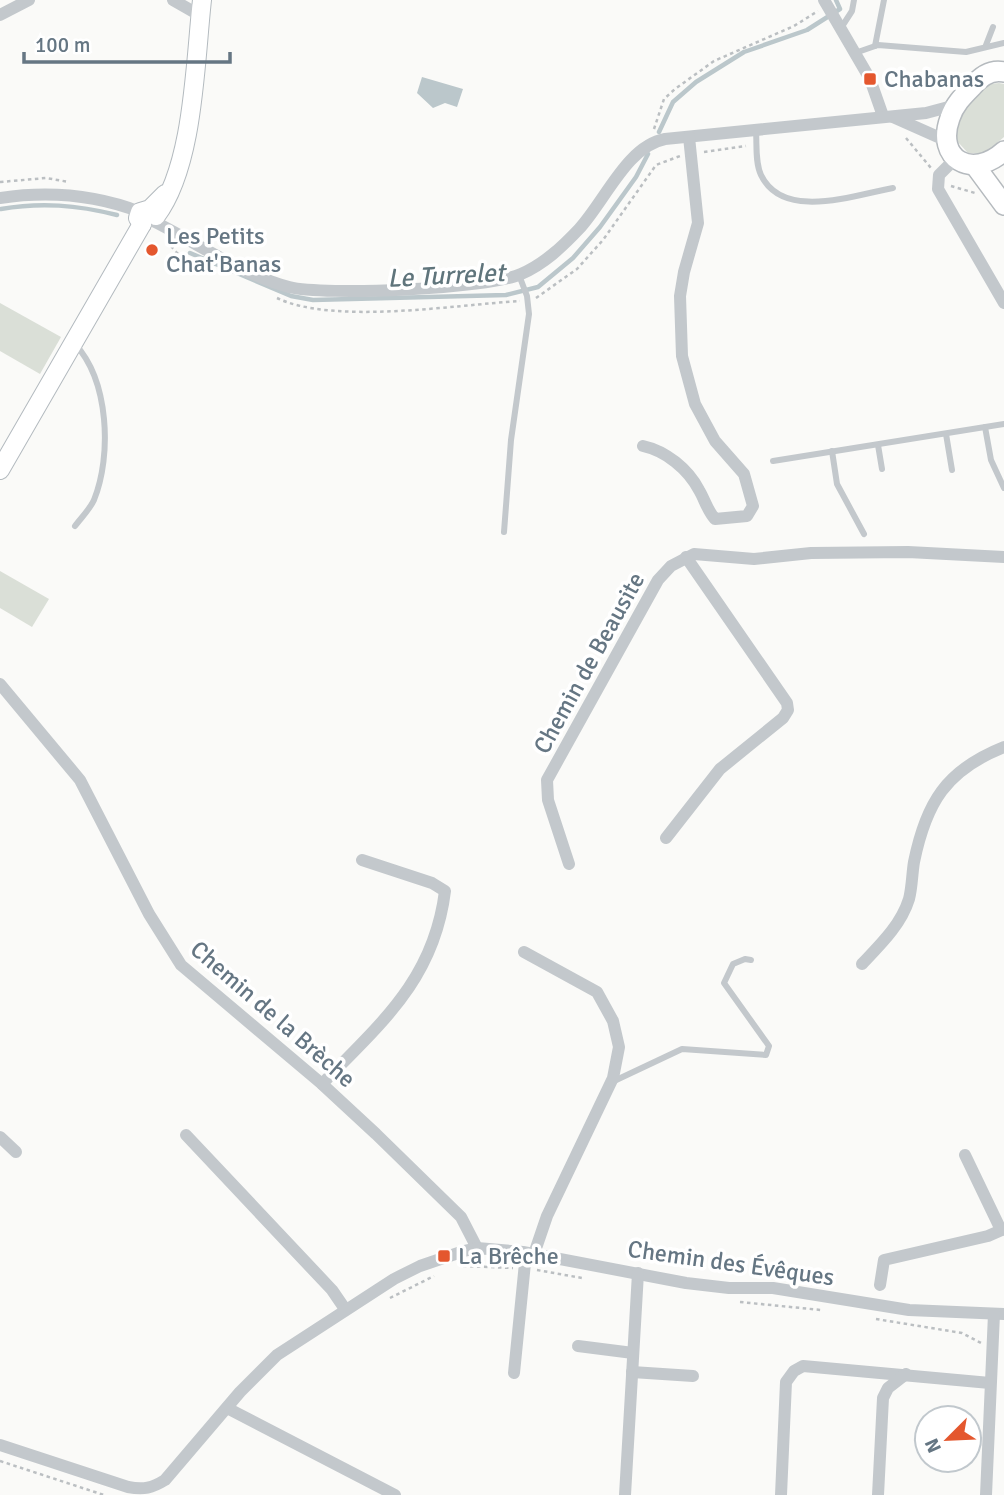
<svg xmlns="http://www.w3.org/2000/svg" width="1004" height="1495" font-family="Signika,sans-serif">
<rect width="100%" height="100%" fill="#fafaf8"/>
<g fill="#dadfd7">
<path d="M999,83L1004,84V137L984,154L968,153L957,141C953,119 975,83 999,83Z"/>
<polygon points="0,303 61,337 40,374 0,351"/>
<polygon points="0,571 49,599 32,627 0,608"/>
</g>
<polygon fill="#bbc7cb" points="422,77 463,89 457,107 445,103 433,108 417,93"/>
<g fill="none" stroke-linecap="round" stroke-linejoin="round">
<g stroke="#bbc7cb" stroke-width="4.5">
<polyline points="659,132 673,102 696,82 744,52 807,30 840,9 836,0"/>
<path d="M1,209C41,202 77,205 117,215"/>
<polyline points="190,253 291,296 313,300 506,295 538,287 573,258 600,227 636,177 648,154"/>
</g>
<g stroke="#b3babf" stroke-width="20">
<g id="secondary">
<path d="M156,216C194,166 195,62 202,0"/>
<polyline points="142,224 138,218 140,212 150,209 165,194"/>
<polyline points="0,470 142,224"/>
</g>
</g>
<g stroke="#b5babe" stroke-width="22">
<g id="primary">
<path d="M1004,72C990,69 980,77 972,87C963,96 954,105 950,118C935,159 972,180 1004,151"/>
<polyline points="976,167 1004,205"/>
</g>
</g>
<g stroke="#bbbfc2" stroke-width="2.5" stroke-dasharray="3.5 3.5" stroke-linecap="butt">
<polyline points="654,129 664,99 675,89 714,61 794,26 818,11"/>
<polyline points="906,138 931,168"/>
<polyline points="704,152 746,146"/>
<polyline points="0,182 46,178 69,182"/>
<polyline points="951,186 975,193"/>
<polyline points="171,246 177,253 204,265"/>
<path d="M277,298C333,325 454,305 520,301"/>
<polyline points="536,298 577,269 603,240 656,165 680,156"/>
<polyline points="463,1266 513,1268"/>
<polyline points="537,1270 582,1278"/>
<polyline points="390,1298 434,1276"/>
<polyline points="740,1302 821,1310"/>
<polyline points="876,1319 962,1333 981,1343"/>
<polyline points="0,1461 104,1495"/>
</g>
<g stroke="#c3c8cc" stroke-width="6">
<polyline points="841,28 852,11 854,0"/>
<polyline points="986,45 993,27"/>
<polyline points="875,46 884,0"/>
<polyline points="855,53 878,45 966,52 1004,43"/>
<path d="M756,131C757,145 755,162 761,175C783,221 854,195 893,188"/>
<path d="M75,344C109,381 112,455 94,500C90,509 81,518 75,526"/>
<polyline points="985,427 991,460 1004,488"/>
<polyline points="946,434 952,470"/>
<polyline points="878,445 882,469"/>
<polyline points="832,451 837,484 864,534"/>
<polyline points="773,461 1004,424"/>
<polyline points="504,532 511,440 529,314 527,296 519,275"/>
<polyline points="612,1082 682,1049 766,1055 769,1046 724,983 733,964 745,959 751,960"/>
</g>
<g stroke="#c3c8cc" stroke-width="12">
<polyline points="173,0 201,16"/>
<polyline points="824,0 870,79 883,116"/>
<polyline points="0,15 29,0"/>
<polyline points="893,117 947,141"/>
<polyline points="956,158 939,175 938,189 1004,303"/>
<path d="M0,198C47,191 96,195 140,212"/>
<path d="M155,222C199,244 241,274 289,287C324,296 488,289 521,274C544,264 562,247 579,229C605,201 627,146 665,139L926,113L956,105"/>
<path d="M643,446C666,451 688,469 699,490C705,500 707,510 715,519L747,516L753,506L744,474L715,441L695,404L682,356L680,296L684,272L698,223L689,137"/>
<polyline points="0,684 80,780 149,914 181,965 322,1084 376,1134 461,1217 477,1248"/>
<polyline points="666,838 720,769 783,718 788,710 787,703 686,557"/>
<polyline points="569,864 548,800 547,780 658,580 671,566 694,554 754,559 811,553 908,552 1004,557"/>
<polyline points="524,952 597,992 613,1021 619,1047 613,1078 547,1216 534,1254"/>
<path d="M862,964C880,945 901,925 909,899C912,888 912,874 914,862C926,803 946,770 1004,747"/>
<path d="M322,1084C380,1024 434,980 445,891L432,883L362,860"/>
<polyline points="186,1135 332,1290 345,1309"/>
<polyline points="0,1137 16,1152"/>
<polyline points="965,1155 1001,1230"/>
<polyline points="880,1285 884,1260 988,1236 1004,1229"/>
<polyline points="578,1346 633,1353"/>
<polyline points="632,1372 693,1376"/>
<polyline points="514,1373 526,1253"/>
<polyline points="227,1408 395,1495"/>
<path d="M0,1445L128,1487C144,1490 152,1488 165,1480L240,1392L277,1355L394,1279L420,1266L464,1251L477,1248L523,1252L686,1283L729,1288H773L909,1310L1004,1314"/>
<polyline points="625,1495 638,1273"/>
<polyline points="781,1495 786,1382 794,1371 803,1366 990,1383"/>
<polyline points="878,1495 883,1398 888,1388 906,1374"/>
<polyline points="986,1495 994,1314"/>
</g>
<use href="#secondary" stroke="#fff" stroke-width="18"/>
<use href="#primary" stroke="#fff" stroke-width="19"/>
</g>
<g fill="#e4572e" stroke="#fff" stroke-width="2.5">
<rect x="863" y="72" width="14" height="14" rx="3.5"/>
<circle cx="152" cy="250" r="7"/>
<rect x="437" y="1249" width="14" height="14" rx="3.5"/>
</g>
<g text-anchor="middle" dominant-baseline="central" stroke-width="7" stroke-linejoin="round" paint-order="stroke">
<g font-size="24" fill="#657683" stroke="#fff" text-anchor="start">
<text x="884" y="79">Chabanas</text>
<text x="166" y="236">Les Petits<tspan x="166" dy="28">Chat'Banas</tspan></text>
<text x="458" y="1256">La Brêche</text>
</g>
<g font-size="24" fill="#657683" stroke="#fff">
<text transform="translate(589 663) rotate(-61)">Chemin de Beausite</text>
<text transform="translate(273 1014) rotate(41)">Chemin de la Brèche</text>
<text transform="translate(731 1263) rotate(8)">Chemin des Évêques</text>
</g>
<g font-size="26" font-style="italic" fill="#60757c" stroke="#fff">
<text transform="translate(446 276) rotate(-3)">Le Turrelet</text>
</g>
</g>
<g transform="translate(948 1439) rotate(246)"><circle r="33" fill="#ffffff" stroke="#c1c8cd" stroke-width="2"/>
<path d="M0-5L12 26L0 18L-12 26Z" fill="#e4572e"/>
<text y="-10" font-size="19" font-weight="bold" text-anchor="middle" fill="#657683">N</text>
</g>
<path d="M24 52v10h206v-10" fill="none" stroke="#657683" stroke-width="3.5"/>
<text x="35" y="52" font-size="21" fill="#657683" stroke="#ffffff" stroke-width="5" paint-order="stroke">100 m</text>
</svg>
